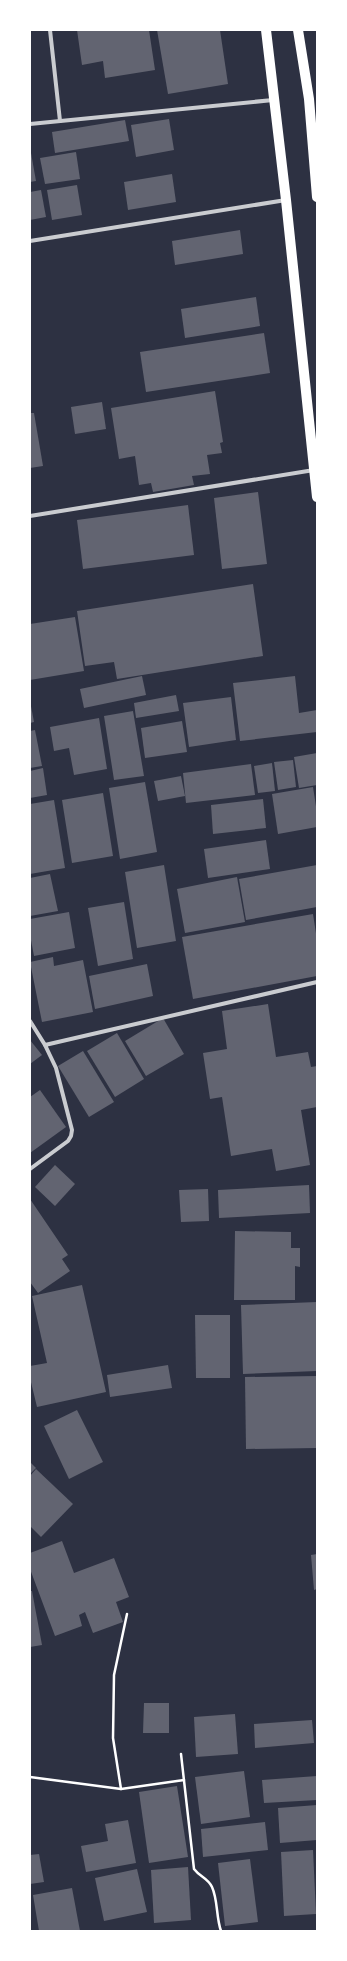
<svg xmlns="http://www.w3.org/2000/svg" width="347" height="1961" font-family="Roboto,sans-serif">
<rect width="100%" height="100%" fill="#2d3142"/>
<g fill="#626471">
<polygon points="77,30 149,30 155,70 105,78 103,61 82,65"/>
<polygon points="157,30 220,30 228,84 168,94"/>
<polygon points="169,119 174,150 136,157 131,125"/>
<polygon points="125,120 129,141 55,153 52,132"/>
<polygon points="76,152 80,179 45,184 40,158"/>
<polygon points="31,153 36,181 30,182 30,154"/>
<polygon points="172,174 176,202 128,210 124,182"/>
<polygon points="77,185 82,215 52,220 47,190"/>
<polygon points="41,190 46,217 30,220 30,192"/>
<polygon points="240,230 243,254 175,265 172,241"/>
<polygon points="256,297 260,326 185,338 181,309"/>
<polygon points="264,333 270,373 146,392 140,352"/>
<polygon points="215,391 223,442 220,443 222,453 207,455 210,474 192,476 194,485 153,492 151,483 139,485 135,456 119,459 111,408"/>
<polygon points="102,402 106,429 75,434 71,407"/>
<polygon points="30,413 34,413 43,466 30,468"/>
<polygon points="258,492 267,564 222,569 214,498"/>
<polygon points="188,505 194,555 83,569 77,520"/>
<polygon points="253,584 263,656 117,679 114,662 85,666 77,611"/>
<polygon points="75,617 84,671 30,680 30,624"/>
<polygon points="142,676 146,695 84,708 80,689"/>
<polygon points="295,676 299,713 317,710 317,732 240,741 233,683"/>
<polygon points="176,695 179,711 136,718 134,703"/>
<polygon points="231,697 236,740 189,747 183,703"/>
<polygon points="30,701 34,722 30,723"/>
<polygon points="133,711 144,776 114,780 104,716"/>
<polygon points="99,718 107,769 74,775 69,748 54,751 50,727"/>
<polygon points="182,721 187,752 145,758 141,728"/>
<polygon points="35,730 42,766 30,768 30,731"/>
<polygon points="317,753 317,785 299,788 294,757"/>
<polygon points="293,760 296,787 278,790 274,762"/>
<polygon points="272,763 275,791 258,793 254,766"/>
<polygon points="251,764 255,795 186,803 183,773"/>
<polygon points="43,768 47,795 30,798 30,771"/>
<polygon points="181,776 185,796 158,801 154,781"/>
<polygon points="145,782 157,852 120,859 109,788"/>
<polygon points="313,787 317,813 317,827 278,834 272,794"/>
<polygon points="103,793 113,856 72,863 62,800"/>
<polygon points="263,799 266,828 213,834 211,805"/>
<polygon points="54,800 65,868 30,874 30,804"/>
<polygon points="266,840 270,869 208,878 204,849"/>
<polygon points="164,865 176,941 137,948 125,872"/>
<polygon points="317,865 317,907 246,920 239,879"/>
<polygon points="50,874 58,911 30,916 30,878"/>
<polygon points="237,877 245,922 185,933 177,889"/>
<polygon points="124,902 133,959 98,966 88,908"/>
<polygon points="69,912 75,948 34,956 30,935 30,919"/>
<polygon points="313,914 317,940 317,976 193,999 182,937"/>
<polygon points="53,957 54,966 83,960 93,1012 42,1022 30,962"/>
<polygon points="147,964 153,996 95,1009 89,976"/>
<polygon points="268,1004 276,1057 308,1052 311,1067 317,1066 317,1097 316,1097 317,1107 301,1110 310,1165 276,1171 272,1149 231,1156 222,1097 210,1099 203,1053 227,1049 222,1011"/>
<polygon points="163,1018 184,1054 146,1076 125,1041"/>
<polygon points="117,1033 144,1079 115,1097 87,1051"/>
<polygon points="30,1040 42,1055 30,1064"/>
<polygon points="83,1051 114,1102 89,1117 58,1066"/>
<polygon points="40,1090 66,1127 30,1153 30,1097"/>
<polygon points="55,1165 75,1184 55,1206 35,1187"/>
<polygon points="309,1185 310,1213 219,1218 218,1190"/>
<polygon points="208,1189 209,1221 181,1222 179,1190"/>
<polygon points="30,1199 68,1255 62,1259 70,1271 38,1293 30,1282"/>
<polygon points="235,1231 291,1232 291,1248 300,1248 300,1267 295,1266 295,1300 234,1300"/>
<polygon points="82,1285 106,1392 37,1407 30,1378 30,1366 47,1363 32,1296"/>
<polygon points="317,1302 317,1371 243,1374 241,1305"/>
<polygon points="195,1315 230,1315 230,1378 196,1378"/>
<polygon points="168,1365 172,1388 110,1397 107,1375"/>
<polygon points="317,1376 317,1448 246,1449 245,1377"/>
<polygon points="77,1410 103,1462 69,1479 44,1426"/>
<polygon points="30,1462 36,1468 30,1474"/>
<polygon points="36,1469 73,1504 41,1537 30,1526 30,1476"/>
<polygon points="62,1541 74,1573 114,1558 129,1597 116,1602 123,1622 93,1633 85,1612 79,1615 82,1626 55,1636 30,1569 30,1553"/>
<polygon points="317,1554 317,1589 314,1590 311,1555"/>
<polygon points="30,1591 32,1591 42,1645 30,1647"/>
<polygon points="144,1703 169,1703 169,1733 143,1733"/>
<polygon points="235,1714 238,1754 196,1757 194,1717"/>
<polygon points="312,1720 314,1743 255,1748 254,1724"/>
<polygon points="244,1771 250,1817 201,1824 195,1777"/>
<polygon points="317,1776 317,1800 264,1803 262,1780"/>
<polygon points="177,1786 188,1857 149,1863 139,1792"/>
<polygon points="317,1805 317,1840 280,1843 278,1808"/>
<polygon points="128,1820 136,1863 86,1872 81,1846 108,1841 105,1824"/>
<polygon points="265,1822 268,1850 203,1857 201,1829"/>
<polygon points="313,1850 316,1914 284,1916 281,1852"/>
<polygon points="39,1854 44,1882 30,1884 30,1855"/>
<polygon points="250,1859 258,1922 225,1926 218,1863"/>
<polygon points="188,1867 191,1920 154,1923 151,1870"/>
<polygon points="137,1869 147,1912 104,1921 95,1878"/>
<polygon points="72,1888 80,1931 39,1931 33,1895"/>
</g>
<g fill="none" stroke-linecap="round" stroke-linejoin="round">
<g stroke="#fff" stroke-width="2.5">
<path d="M181,1754L194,1869C200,1877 208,1878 212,1887C218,1900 216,1917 221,1931"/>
<polyline points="30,1777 121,1789 184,1780"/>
<polyline points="121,1789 113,1738 114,1675 127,1614"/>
</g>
<g stroke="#caccd0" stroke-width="4">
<polyline points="50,30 60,121"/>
<polyline points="30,124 273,100"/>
<polyline points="30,241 286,200"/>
<polyline points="30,516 314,470"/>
<polyline points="30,1021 45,1045"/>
<polyline points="30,1169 68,1141 71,1136 72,1130 56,1068 45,1045 317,982"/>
</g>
<g stroke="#fff" stroke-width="10">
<polyline points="266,30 286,200 317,497"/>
<polyline points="298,30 309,99 317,197"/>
</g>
</g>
<rect width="347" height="1961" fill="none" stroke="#ffffff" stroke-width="62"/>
</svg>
